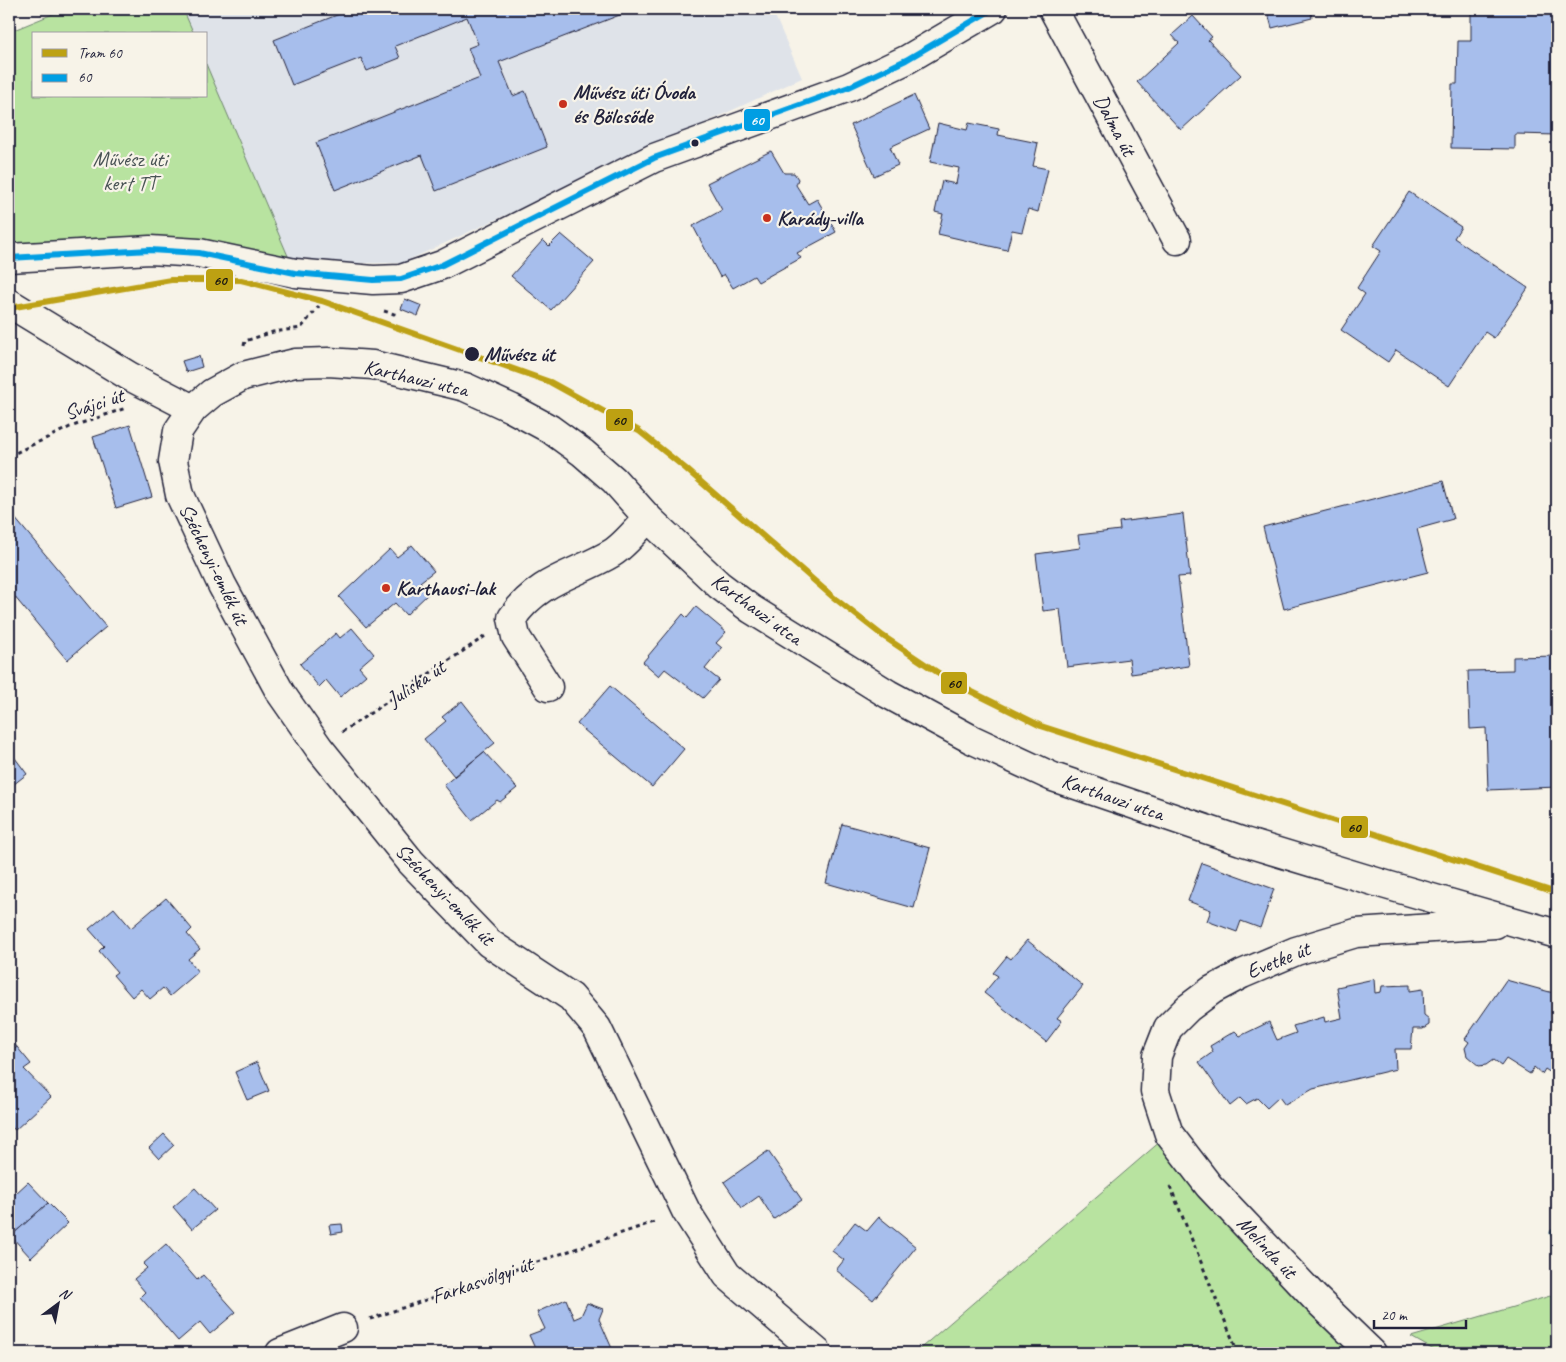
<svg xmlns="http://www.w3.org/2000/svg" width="1566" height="1362" font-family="Caveat,sans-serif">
<rect width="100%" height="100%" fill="#f7f3e8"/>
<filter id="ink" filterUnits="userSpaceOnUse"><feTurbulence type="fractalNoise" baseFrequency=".02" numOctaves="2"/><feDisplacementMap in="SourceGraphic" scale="10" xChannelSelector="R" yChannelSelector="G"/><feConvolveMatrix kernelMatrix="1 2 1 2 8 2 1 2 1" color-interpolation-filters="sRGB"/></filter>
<g filter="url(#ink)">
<polygon fill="#dfe3e9" points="183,9 772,9 802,78 402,263 291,263 206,64 206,34 194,34"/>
<g fill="#b8e3a0" stroke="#6d826e">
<polygon points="65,9 183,9 194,34 34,34 34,96 206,96 206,64 291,263 9,250 9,32"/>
<polygon points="1169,1134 1372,1353 915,1353"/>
<polygon points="1557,1294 1557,1353 1439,1353 1411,1337"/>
</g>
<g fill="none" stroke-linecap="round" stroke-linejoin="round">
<polyline stroke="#5a8a9b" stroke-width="9" points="1554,1233 1557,1238"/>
</g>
<g fill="#a7beec" stroke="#22223b">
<polygon points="352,9 635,9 499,62 513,96 525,91 547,147 436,191 422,155 335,190 316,143 480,78 468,48 478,44 467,17 395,46 400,58 367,71 361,58 292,85 274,40"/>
<polygon points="1267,9 1310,9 1312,18 1272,28"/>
<polygon points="1471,9 1557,11 1557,135 1515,134 1515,149 1451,148 1452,84 1457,84 1458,41 1471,41"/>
<polygon points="1193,16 1212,37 1208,40 1241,75 1181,130 1137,82 1179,43 1172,35"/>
<polygon points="914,95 929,129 890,147 898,165 874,176 851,125"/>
<polygon points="938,123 967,130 969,123 999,129 998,135 1038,143 1033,166 1048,169 1038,212 1028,209 1022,232 1012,230 1007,250 938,234 943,214 935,212 942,181 956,184 959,168 930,162"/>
<polygon points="771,151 784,173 794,173 798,179 796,185 808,204 817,199 836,232 797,253 801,258 758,282 754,276 733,288 724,274 720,277 693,226 722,210 707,183"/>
<polygon points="1409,192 1461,227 1454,238 1528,288 1494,338 1485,332 1449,386 1396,350 1388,362 1341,330 1365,294 1357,288 1381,251 1373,246"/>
<polygon points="561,234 594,262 551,310 511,276 543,240 549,246"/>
<polygon points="405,299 422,306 418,316 401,309"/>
<polygon points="199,356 202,367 186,372 182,361"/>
<polygon points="130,425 152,497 116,508 93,437"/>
<polygon points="1443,481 1453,519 1417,529 1428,572 1284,609 1263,527"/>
<polygon points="9,511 106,627 67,660 9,590"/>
<polygon points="1183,514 1190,576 1178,577 1189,666 1131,674 1129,659 1067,667 1060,609 1043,611 1036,554 1080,548 1078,535 1120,530 1119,522"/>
<polygon points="412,545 434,571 420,582 429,593 406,615 395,603 366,627 339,597 390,549 397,557"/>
<polygon points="696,607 726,632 716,643 722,648 705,669 719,680 703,698 665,669 659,676 643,662 683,614 687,618"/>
<polygon points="352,628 374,654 359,667 366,675 340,697 326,680 319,687 300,664 336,633 340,638"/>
<polygon points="1557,656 1557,787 1488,790 1486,728 1470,729 1468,671 1513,670 1513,657"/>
<polygon points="610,686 684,749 652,787 577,724"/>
<polygon points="462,701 495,743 454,776 424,739 446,721 442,717"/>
<polygon points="9,750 27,774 9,788"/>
<polygon points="484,752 517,788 500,802 497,800 472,820 444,785"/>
<polygon points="842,824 930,848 914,908 826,883"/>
<polygon points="1202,863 1274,889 1260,928 1241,921 1237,932 1207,921 1211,910 1188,901"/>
<polygon points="166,898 192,929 187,934 200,949 188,959 198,972 170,996 163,988 150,999 141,989 132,997 113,975 117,972 99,951 104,946 89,929 114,908 131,928"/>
<polygon points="1027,940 1083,986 1057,1018 1062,1021 1046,1042 984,993 998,976 993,973 1007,956 1011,959"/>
<polygon points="1374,979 1375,993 1381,992 1382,986 1410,985 1410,991 1423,989 1424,1015 1429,1019 1429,1025 1423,1029 1413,1029 1411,1049 1395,1049 1396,1069 1313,1089 1285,1105 1279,1097 1267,1108 1257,1098 1246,1104 1240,1098 1230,1106 1199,1062 1213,1052 1210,1046 1235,1031 1240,1036 1269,1022 1277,1040 1296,1033 1293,1026 1324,1017 1325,1022 1342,1018 1337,987"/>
<polygon points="1506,980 1557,994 1557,1077 1545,1069 1542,1074 1534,1067 1530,1074 1506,1059 1501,1066 1493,1060 1486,1065 1479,1066 1467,1056 1465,1048 1469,1042 1465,1039"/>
<polygon points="9,1037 17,1047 9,1055"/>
<polygon points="17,1047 31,1064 24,1069 51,1097 15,1130 9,1125 9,1055"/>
<polygon points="257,1062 269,1091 247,1100 235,1072"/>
<polygon points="164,1134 174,1145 159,1159 149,1148"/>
<polygon points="768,1151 802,1200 774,1219 759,1196 742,1208 724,1182"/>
<polygon points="28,1182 48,1203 11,1236 9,1234 9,1188 15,1194"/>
<polygon points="195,1188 215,1210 192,1229 173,1207"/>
<polygon points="48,1203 68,1223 31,1258 11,1236"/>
<polygon points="879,1217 916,1247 873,1300 836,1270 844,1260 832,1251 855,1222 867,1231"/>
<polygon points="342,1224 343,1232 331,1234 329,1225"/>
<polygon points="166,1244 197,1280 203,1275 236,1312 210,1334 200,1322 178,1341 140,1297 145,1292 134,1279 147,1268 143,1264"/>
<polygon points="566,1299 574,1319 581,1316 587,1303 603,1309 599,1319 614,1353 537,1353 529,1335 545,1329 537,1312"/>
</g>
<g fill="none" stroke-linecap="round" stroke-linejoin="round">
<g stroke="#22223b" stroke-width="31">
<g id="minor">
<polyline points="1053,9 1177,240"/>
<polyline points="9,258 150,250 199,253 295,273 373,280 401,279 442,265 654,158 849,87 906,60 993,9"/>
<polyline points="9,303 129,376 193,409"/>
<path d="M548,687L516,637L512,618C539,579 575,575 612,553C625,545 637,529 648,518"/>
<polyline points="280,1353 343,1328"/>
<polyline points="818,1353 727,1275 686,1211 597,1028 571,997 489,943 411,862 319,748 280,692 222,585 180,495 173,461 178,431 193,409 212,393 243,376 295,363 328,362 373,365 465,387 511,408 550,429 583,453 614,480 648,518 719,585 751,609 888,694 971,739 1053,777 1241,841 1383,884 1557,934"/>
<polyline points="1372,1353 1315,1298 1209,1186 1169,1134 1155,1091 1157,1056 1168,1028 1188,1008 1212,990 1242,974 1296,951 1356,933 1495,924"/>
</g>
</g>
<g stroke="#22223b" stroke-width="3" stroke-dasharray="4 4" stroke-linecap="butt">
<polyline points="384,311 394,314 395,309"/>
<polyline points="244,346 245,341 273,332 301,328 319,306"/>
<polyline points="9,456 70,427 126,408"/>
<polyline points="342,732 487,635"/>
<polyline points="1170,1186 1238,1353"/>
<polyline points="370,1319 657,1221"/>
</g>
<use href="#minor" stroke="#f7f3e8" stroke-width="28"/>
<g stroke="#f7f3e8" stroke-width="10">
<polyline id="bus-1" points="9,258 150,250 199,253 295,273 373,280 401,279 442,265 654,158 849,87 906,60 993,9"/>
</g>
<use href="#bus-1" stroke="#009ee3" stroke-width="6"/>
<g stroke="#f7f3e8" stroke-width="10">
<polyline id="tram-1" points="9,308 171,280 241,280 322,301 550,382 639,431 685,468 833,597 883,636 952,682 1041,726 1557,893"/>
</g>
<use href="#tram-1" stroke="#bda112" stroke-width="6"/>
</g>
</g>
<g fill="#c8321e" stroke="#f7f3e8" stroke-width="2">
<circle cx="563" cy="104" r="5"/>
<circle cx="767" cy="218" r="5"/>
<circle cx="386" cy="588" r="5"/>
</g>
<g fill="#22223b" stroke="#f7f3e8" stroke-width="2">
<circle cx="695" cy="143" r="4.5"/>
<circle cx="472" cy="354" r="8"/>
</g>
<g text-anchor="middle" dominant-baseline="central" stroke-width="4.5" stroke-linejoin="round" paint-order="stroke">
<g font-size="21" font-weight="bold" fill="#22223b" stroke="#f7f3e8" text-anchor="start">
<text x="573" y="92">Művész úti Óvoda<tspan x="573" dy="24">és Bölcsőde</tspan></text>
<text x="777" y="218">Karády-villa</text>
<text x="396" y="588">Karthausi-lak</text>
</g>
<g font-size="21" fill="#22223b" stroke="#f7f3e8">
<text transform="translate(1115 125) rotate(62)">Dalma út</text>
<text transform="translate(416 378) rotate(13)">Karthauzi utca</text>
<text transform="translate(94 404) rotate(-18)">Svájci út</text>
<text transform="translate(214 564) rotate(64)">Széchenyi-emlék út</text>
<text transform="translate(757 609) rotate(36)">Karthauzi utca</text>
<text transform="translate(416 683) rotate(-34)">Juliska út</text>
<text transform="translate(1113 797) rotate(19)">Karthauzi utca</text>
<text transform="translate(445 894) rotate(46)">Széchenyi-emlék út</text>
<text transform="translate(1278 960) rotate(-22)">Evetke út</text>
<text transform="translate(1267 1247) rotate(47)">Melinda út</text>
<text transform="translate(482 1280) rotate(-19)">Farkasvölgyi út</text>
</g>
<g font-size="21" fill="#485254" stroke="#f7f3e8">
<text x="130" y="159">Művész úti<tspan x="130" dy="24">kert TT</tspan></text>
</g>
<g font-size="21" font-weight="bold" fill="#22223b" stroke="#f7f3e8" text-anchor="start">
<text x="484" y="354">Művész út</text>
</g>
</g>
<g stroke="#f7f3e8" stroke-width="2">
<rect x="743" y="108" width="28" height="24" rx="5" fill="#009ee3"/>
<rect x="205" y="268" width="29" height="24" rx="5" fill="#bda112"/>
<rect x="605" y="408" width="29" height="24" rx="5" fill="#bda112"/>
<rect x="940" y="671" width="28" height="24" rx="5" fill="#bda112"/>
<rect x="1340" y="815" width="29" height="24" rx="5" fill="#bda112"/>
</g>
<g font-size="14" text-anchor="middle" font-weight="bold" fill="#fff">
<text x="757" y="125">60</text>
</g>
<g font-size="14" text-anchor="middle" font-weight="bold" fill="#111">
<text x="220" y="285">60</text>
<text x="619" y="425">60</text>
<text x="954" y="688">60</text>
<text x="1354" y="832">60</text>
</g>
<rect width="1566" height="1362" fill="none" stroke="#f7f3e8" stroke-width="30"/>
<rect x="15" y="15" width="1536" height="1332" fill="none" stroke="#22223b" stroke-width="2" filter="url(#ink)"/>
<rect x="32" y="32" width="175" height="65" fill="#f7f3e8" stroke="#a29fa3"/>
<rect x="42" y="49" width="25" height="8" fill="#bda112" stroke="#a29fa3"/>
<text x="78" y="58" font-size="15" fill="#22223b">Tram 60</text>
<rect x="42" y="74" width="25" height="8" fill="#009ee3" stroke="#a29fa3"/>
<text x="78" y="82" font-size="15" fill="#22223b">60</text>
<g transform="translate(58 1304) rotate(32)" stroke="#f7f3e8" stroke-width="4" paint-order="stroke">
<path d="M0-4L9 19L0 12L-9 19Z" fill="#22223b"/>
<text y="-8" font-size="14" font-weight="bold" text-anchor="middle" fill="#22223b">N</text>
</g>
<path d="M1374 1320v8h92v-8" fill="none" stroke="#22223b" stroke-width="2.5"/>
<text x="1381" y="1320" font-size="15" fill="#22223b" stroke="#f7f3e8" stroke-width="4" paint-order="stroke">20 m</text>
</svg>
